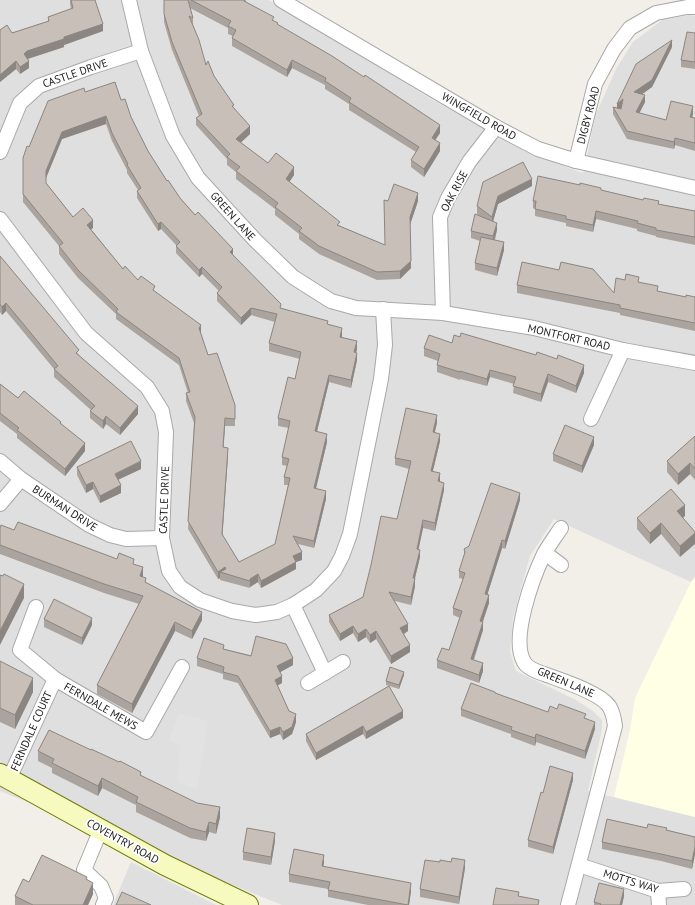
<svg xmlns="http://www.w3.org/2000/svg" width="695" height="905" font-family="'PT Sans',sans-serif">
<rect width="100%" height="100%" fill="#f2efe9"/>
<g fill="#e0dfdf">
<polygon points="0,0 269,0 431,99 528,153 583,173 596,114 616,69 633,42 662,20 689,15 695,16 695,577 691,582 554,519 530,556 513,618 510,652 516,671 576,700 593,711 602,720 602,730 588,791 695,817 695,905 282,905 0,791"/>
<polygon points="131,862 216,905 113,905"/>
</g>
<polygon fill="#ffffe5" points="695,577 695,817 614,797 630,730 635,698 691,582"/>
<polygon fill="#e2e2e2" points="179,713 208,721 197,789 177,782 180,746 169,741"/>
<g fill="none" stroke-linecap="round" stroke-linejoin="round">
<g stroke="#a9a9a9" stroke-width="16">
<g id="minor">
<polyline points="129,0 141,51 173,136 198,178 255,240 293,277 331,301 356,308 443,313 534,328 623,350 695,363"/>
<polyline points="281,0 496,127 538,149 576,161 695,188"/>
<polyline points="0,152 20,103 39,86 91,67 141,51"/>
<polyline points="576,161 595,84 614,49 630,28 656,13 687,7 695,7"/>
<polyline points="0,219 86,333 147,387 162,411 166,432 162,538 169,571 180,587 200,600 232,611 256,615 277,612 293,605 316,590 334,571 342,556 350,534 381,379 385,345 383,309"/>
<polyline points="443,313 440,217 448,198 469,162 496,127"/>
<polyline points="591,419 623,350"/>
<polyline points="0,461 21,479 89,525 110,535 126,539 162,538"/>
<polyline points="0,504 21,479"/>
<path d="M561,528C555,537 549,545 544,554C533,577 510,638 524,662C527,668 538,672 544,674C560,680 599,692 609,706C613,712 614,718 615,726L568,905"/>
<polyline points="545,553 561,565"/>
<polyline points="293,605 325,673"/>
<polyline points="55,679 146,732 182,667"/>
<polyline points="308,683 343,662"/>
<polyline points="9,779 55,679 20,650 36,607"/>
<polyline points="101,829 84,870 101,886 106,898 103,905"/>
<polyline points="579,865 658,891 684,889"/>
<polyline points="658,891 659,905"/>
</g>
</g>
<g stroke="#707d05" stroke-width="22">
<polyline id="secondary" points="0,774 165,865 248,905"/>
</g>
<use href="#minor" stroke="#fff" stroke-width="14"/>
<use href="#secondary" stroke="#f7fabf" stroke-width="20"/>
</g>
<g fill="#aba49e" fill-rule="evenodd">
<polygon points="70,0 95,0 103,31 64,45 64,47 28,59 29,68 20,74 16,69 0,82 0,30 12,33 48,21 48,17 71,9 70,4"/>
<polygon points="164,0 246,0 246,2 274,21 278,25 440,133 435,140 440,151 424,177 411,167 411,160 416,152 349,110 349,104 325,89 325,85 292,68 287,77 232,46 232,38 233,36 228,34 228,28 190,8 193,18 193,25 206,65 214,76 250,134 240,143 268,163 294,175 289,182 340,226 385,245 388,201 418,201 410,224 411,268 400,279 377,280 319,254 299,239 299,234 275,215 275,209 236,179 236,172 227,165 227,159 196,125 196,118 199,116 172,50 164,22"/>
<polygon points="695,33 695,69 681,67 681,60"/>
<polygon points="672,47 652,87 642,94 645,102 639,113 666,120 693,114 692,118 695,118 695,151 675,145 674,149 627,139 613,114 613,107 617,108"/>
<path d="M85,92L121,100L131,117L148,151L167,181L180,198L281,309L328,325L342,336V337L357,349L356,353L357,360L351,388L329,382L317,432L327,442L316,489L326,499L314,548L298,544L302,560L296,562V569L261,588L258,582L250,587V588L220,580V578L218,579L188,529L194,423L186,401V393H188L179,365L116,319V314L78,278L59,254V246L23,202V158L29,147ZM106,124L112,141L127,170V173L138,190L137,191V198L158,231L161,229L176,245V253L199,277L202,274L219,291L217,293V301L241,325L251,315L275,322L269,343V351L300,359L295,379L278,418V426L289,428L282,457V465L287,466L284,477V485H288L275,544L239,562L222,535L228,455L223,447L225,426H235V405L208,355L201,334V333L155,292L123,269L91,229L93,228L73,217L46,183V178L62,139Z"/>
<polygon points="580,185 659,204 695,211 695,245 656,237 656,236 637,231 637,229 596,219 593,232 566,226 566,223 535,216 535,209 533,208 533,201"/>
<polygon points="532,186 498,204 493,221 497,230 495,240 504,250 497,276 475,270 475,263 480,241 471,238 471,231 481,217 477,214 477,206"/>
<polygon points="0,256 79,355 138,414 120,435 106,424 103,429 90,418 90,411 91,410 54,377 54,369 6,311 2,315 0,312"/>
<polygon points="639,282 658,291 686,297 695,297 695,331 620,315 620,313 517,293 517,285 614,293"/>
<polygon points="452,343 584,373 576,393 548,382 541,402 513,393 514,384 490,377 487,386 460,379 460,380 437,372 437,365 438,361 424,356 424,348"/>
<polygon points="0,384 18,398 61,424 85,451 65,476 17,438 17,434 0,421"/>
<polygon points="437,423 434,433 440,441 433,471 440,480 440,482 444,490 435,531 423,528 418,549 420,557 415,578 415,586 411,605 395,601 408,631 404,634 410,652 391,664 376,639 370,643 366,637 358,642 353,633 340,641 329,622 329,615 363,597 397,519 409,469 395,465 395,458"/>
<polygon points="695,436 695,480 690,474 678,485 667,472 667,461"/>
<polygon points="594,445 582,473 553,461 553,454"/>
<polygon points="77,467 141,469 118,480 121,493 100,503 93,489 86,493 77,475"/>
<polygon points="520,500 505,549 502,548 487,595 489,603 483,622 483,630 474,660 483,671 479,683 437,668 437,660 449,650 460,618 453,615 453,608 463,579 459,578 459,571 464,556 464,549 469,546"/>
<polygon points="685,516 683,518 680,557 661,534 650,544 637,529 637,518"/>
<polygon points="0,528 14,530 134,564 143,576 143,577 146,583 202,620 192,639 175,631 132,713 97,694 97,685 139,604 104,593 0,554"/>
<polygon points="44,619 92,625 82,645 44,627"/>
<polygon points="224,649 293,665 280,672 282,683 277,685 289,711 296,722 292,734 283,740 280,734 270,738 238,683 223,679 223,674 197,666 197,658"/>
<polygon points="0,661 33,692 15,729 0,722"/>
<polygon points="404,675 399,689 386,685 386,681"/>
<polygon points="495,693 548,712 586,718 595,729 585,759 536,742 535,746 511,737 511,734 461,716 461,709"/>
<polygon points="403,718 366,739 363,734 316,760 306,741 306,734"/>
<polygon points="38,751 141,776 220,817 216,834 209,832 206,841 190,838 136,812 136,805 102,788 98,796 52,773 52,768 38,761"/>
<polygon points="573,780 553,854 528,847 528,840 543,793"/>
<polygon points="647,828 667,830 695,837 695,854 692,869 661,861 602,849 602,842"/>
<polygon points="275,841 271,865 243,860 243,852"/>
<polygon points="324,863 323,866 411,891 409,905 368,905 328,897 328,889 289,882 289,874"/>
<polygon points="465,868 459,904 420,897 420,889"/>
<polygon points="87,879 93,894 88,905 15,905 15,896 29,882"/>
<polygon points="624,896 622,905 594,905 594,902"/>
</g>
<g fill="#8b8681">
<polygon points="103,24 103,31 64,45 64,47 27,59 24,54 27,51 64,37"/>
<polygon points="672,40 672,47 652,87 634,100 634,92"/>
<polygon points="292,60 292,68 287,77 287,70"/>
<polygon points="16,61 16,69 0,82 0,75"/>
<polygon points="29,61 29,68 20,74 20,67"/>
<polygon points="645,95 645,102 636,120 636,112"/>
<polygon points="623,99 623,107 617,111 617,104"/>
<polygon points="693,106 693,114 690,125 690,117"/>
<polygon points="106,116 106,124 62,139 46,178 46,190 46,171 62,132"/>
<polygon points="440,125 440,133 432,145 432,138"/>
<polygon points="250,126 250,134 236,147 236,139"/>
<polygon points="675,138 675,145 674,149 674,142"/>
<polygon points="440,143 440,151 424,177 424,169"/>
<polygon points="294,167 294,175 286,187 286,179"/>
<polygon points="532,179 532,186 498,204 492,225 492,217 498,196"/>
<polygon points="418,193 418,201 410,225 410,217"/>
<polygon points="596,211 596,219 593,232 593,225"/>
<polygon points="93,220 93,228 87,232 87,225"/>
<polygon points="161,222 161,229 158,231 158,224"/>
<polygon points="497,223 497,230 493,244 493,236"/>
<polygon points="504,242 504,250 497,276 497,268"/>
<polygon points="233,249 233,257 230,252"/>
<polygon points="411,261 411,268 400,279 400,271"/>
<polygon points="202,267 202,274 199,277 199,270"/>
<polygon points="6,303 6,311 2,315 2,307"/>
<polygon points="251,308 251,315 241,325 241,318"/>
<polygon points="201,325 201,333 199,336 199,328"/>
<polygon points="342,328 342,336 340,344 340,337"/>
<polygon points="357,341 357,349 354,360 354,352"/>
<polygon points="357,353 357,360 351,388 351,380"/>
<polygon points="584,365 584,373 576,393 576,386"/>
<polygon points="490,370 490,377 487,386 487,379"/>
<polygon points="548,374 548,382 541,402 541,394"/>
<polygon points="329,375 329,382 315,439 315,431"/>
<polygon points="138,406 138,414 120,435 120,428"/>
<polygon points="437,415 437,423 433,440 433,432"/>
<polygon points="106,416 106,424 103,429 103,421"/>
<polygon points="225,418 225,426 223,455 223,447"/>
<polygon points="327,434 327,442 314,496 314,488"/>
<polygon points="440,434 440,441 431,478 431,471"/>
<polygon points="594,437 594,445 582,473 582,466"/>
<polygon points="85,443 85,451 65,476 65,469"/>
<polygon points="228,448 228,455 222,542 222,534"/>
<polygon points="141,461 141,469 115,481 115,474"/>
<polygon points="690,463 690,474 678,485 678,474"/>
<polygon points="440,473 440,480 438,489 438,481"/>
<polygon points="93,482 93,489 86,493 86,485"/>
<polygon points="444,483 444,490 435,531 435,523"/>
<polygon points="121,485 121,493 100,503 100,496"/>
<polygon points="326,491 326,499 314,548 314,541"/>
<polygon points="520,493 520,500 505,549 505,541"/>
<polygon points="685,505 685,516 677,522 677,511"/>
<polygon points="423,520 423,528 417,557 417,549"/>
<polygon points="661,523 661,534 650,544 650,533"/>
<polygon points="695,533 695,544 680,557 680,546"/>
<polygon points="502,540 502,548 485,602 485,594"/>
<polygon points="420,550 420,557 413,586 413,578"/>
<polygon points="302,552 302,560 296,562 296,569 261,588 261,581 293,556"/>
<polygon points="143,567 143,576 140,585 140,576"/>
<polygon points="225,567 225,574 220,572 220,578 218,579 218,572"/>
<polygon points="258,574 258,582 250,587 250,579"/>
<polygon points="415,578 415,586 411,605 411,597"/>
<polygon points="24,584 24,598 0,645 0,631"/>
<polygon points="489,595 489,603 480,629 480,621"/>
<polygon points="202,612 202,620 192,639 192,631"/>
<polygon points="92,618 92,625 82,645 82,638"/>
<polygon points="175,622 175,631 132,713 132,704"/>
<polygon points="483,622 483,630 471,666 471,659"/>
<polygon points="408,624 408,631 400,636 400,628"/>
<polygon points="353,626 353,633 340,641 340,634"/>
<polygon points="366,629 366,637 358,642 358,634"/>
<polygon points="376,631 376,639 370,643 370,635"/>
<polygon points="410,645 410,652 391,664 391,656"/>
<polygon points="293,658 293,665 277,674 277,666"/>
<polygon points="483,663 483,671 479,683 479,675"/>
<polygon points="404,672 404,675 399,689 399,685"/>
<polygon points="282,676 282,683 275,687 275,680"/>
<polygon points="33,678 33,692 15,729 15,715"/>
<polygon points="403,711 403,718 366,739 366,732"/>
<polygon points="296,714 296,722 292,734 283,740 283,732"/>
<polygon points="595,722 595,729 585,759 585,751"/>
<polygon points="363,726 363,734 316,760 316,753"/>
<polygon points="280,727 280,734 270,738 270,731"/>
<polygon points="536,734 536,742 535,746 535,738"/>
<polygon points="573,773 573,780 553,854 553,847"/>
<polygon points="102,778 102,788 98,796 98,786"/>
<polygon points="220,807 220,817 216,834 216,824"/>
<polygon points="209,822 209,832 206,841 206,832"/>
<polygon points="275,833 275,841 271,865 271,857"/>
<polygon points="695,847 695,854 692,869 692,861"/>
<polygon points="324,855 324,863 322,873 322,866"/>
<polygon points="465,860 465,868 459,904 459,897"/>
<polygon points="93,883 93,894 88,905 83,905"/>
<polygon points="411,883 411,891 409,905 408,905"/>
<polygon points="624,889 624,896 622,905 620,905"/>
</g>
<g fill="#c7bfb8" stroke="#8b8681" fill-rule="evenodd">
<polygon points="71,0 95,0 103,24 64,37 64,39 27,51 24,54 29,61 20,67 16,61 0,75 0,30 7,25 12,33 49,21 48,17 73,8"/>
<polygon points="164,0 188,0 193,18 189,16 199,40 206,65 208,61 214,76 234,105 232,106 250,126 236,139 268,163 276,153 294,167 286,179 340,222 337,225 385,245 384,200 388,201 394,184 418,193 410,217 411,261 400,271 377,272 319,246 299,231 302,228 275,207 278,203 236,171 240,167 227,157 230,154 196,118 202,114 172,42 164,14"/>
<polygon points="191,0 244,0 244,1 274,17 272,20 278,23 277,24 332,56 364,77 365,75 440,125 432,138 440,143 424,169 411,160 419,147 349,102 351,98 325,81 326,78 292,60 287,70 232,38 236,30 228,26 231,21"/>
<polygon points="687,32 695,33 695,62 681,60"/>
<polygon points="672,40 652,80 634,92 645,95 636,112 666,120 671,101 693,106 690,117 695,118 695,143 675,138 674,142 627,131 613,107 621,109 623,99 617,104 636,64"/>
<path d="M115,82L121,100L125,99L131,117L148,151L167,181L168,180L180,198L195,215L198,212L233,249L230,252L281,304L280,308L328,321L327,324L342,328L340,337L357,341L354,352L357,353L351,380L329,375L315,431L327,434L314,488L326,491L314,541L293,536L302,552L293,556L296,562L261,581L258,574L250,579V581L220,572L226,569L225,567L218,572L188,521L195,417L186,393L190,392L179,358L116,312L118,309L78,270L59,246L63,243L23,194V158L27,146L29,147L48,101L84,88L85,92ZM106,116L112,133L128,164L127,165L141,188L137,191L158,224L161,222L180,242L176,246L199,270L202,267L222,287L217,293L241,318L251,308L277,314L269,343L301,352L295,379L288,377L278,418L290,421L282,457L289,459L284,477L290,478L275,544L239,562L222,534L228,448L223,447L225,418L235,419V405L217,353L208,355L199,328L201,325L153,290L155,286L141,276L138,280L125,266L123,269L87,225L93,220L83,208L73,217L46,183V171L62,132Z"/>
<polygon points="523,162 532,179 498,196 492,217 477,206 483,182"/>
<polygon points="538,176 580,185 580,183 601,188 601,190 643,200 644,198 659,201 658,204 695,211 695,237 656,230 656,228 637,223 638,221 596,211 593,225 566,219 566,216 535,209 536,201 533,201"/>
<polygon points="475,214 497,223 493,236 471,231"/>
<polygon points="481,237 504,242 497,268 475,263"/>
<polygon points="0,256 79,350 76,353 138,406 120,428 106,416 103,421 90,411 95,406 54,369 58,366 6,303 2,307 0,304"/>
<polygon points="522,262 559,270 561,262 593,269 614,293 616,278 625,280 626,274 639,277 638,282 658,286 657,291 686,297 686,295 695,297 695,323 620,308 620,305 517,285"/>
<polygon points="461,333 536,355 537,352 557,359 558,355 584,365 576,386 548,374 541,394 513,386 516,377 490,370 487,379 460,371 460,372 437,365 440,354 424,348 429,335 452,343 454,335 460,337"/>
<polygon points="0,384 18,398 24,391 61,422 60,423 85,443 65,469 17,430 19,428 0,413"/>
<polygon points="406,408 437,415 433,432 440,434 431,471 440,473 438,481 444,483 435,523 423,520 417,549 420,550 413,578 415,578 411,597 389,592 408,624 400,628 410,645 391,656 376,631 370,635 366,629 358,634 353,626 340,634 329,615 363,597 371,565 381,516 397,519 411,461 395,458"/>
<polygon points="565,425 594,437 582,466 553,454"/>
<polygon points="695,436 695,469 690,463 678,474 667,461"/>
<polygon points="131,441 141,461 115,474 121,485 100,496 93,482 86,485 77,467"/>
<polygon points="491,483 520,493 505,541 502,540 485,594 489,595 480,621 483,622 471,659 483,663 479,675 437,660 442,648 449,650 462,611 453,608 465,573 459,571 465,552 464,549 469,546"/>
<polygon points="671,489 685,505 677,511 695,532 695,533 680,546 661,523 650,533 637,518"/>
<polygon points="18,522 117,559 119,553 134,559 133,564 143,567 140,576 146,578 145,582 202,612 192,631 175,622 132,704 97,685 143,596 104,584 0,545 0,528 1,525 14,530"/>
<polygon points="4,574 24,584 0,631 0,575 3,576"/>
<polygon points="54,599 92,618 82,638 44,619"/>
<polygon points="256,636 286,644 293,658 277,666 282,676 275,680 289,711 296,714 292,727 283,732 280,727 270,731 238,676 223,672 224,667 197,658 204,638 224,645 223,649 251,656"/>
<polygon points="0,661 33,678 15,715 0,708"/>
<polygon points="390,667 404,672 399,685 386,681"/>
<polygon points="471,683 495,692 495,693 548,712 550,706 557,709 559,704 586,714 584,718 595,722 585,751 536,734 535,738 511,730 512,727 461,709"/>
<polygon points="389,686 403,711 366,732 363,726 316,753 306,734"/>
<polygon points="49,730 91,750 91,749 119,762 120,761 141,772 140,775 197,803 220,807 216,824 209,822 206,832 190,828 136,802 138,797 102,778 98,786 52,763 54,759 38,751"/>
<polygon points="550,766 573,773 553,847 528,840 541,792 543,793"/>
<polygon points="607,819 647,828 648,824 667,828 666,830 695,837 695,847 692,861 661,854 602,842"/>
<polygon points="247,828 275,833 271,857 243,852"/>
<polygon points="294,849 324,855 322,866 411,883 408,905 328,890 330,882 289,874"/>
<polygon points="42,855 87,877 86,879 93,883 83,905 33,905 15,896 23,879 29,882"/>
<polygon points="452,858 465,860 459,897 420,889 425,860 440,862 440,860 451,862"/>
<polygon points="599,883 624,889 620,905 600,905 601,904 594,902"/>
<polygon points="496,888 519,892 518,896 539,900 538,905 493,905"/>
<polygon points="122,892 151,905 116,905"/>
</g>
<g text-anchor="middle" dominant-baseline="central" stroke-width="3.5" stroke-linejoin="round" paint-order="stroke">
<g font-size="11" fill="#222" stroke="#fff">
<text transform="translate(75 73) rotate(-19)">CASTLE DRIVE</text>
<text transform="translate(588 115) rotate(-75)">DIGBY ROAD</text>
<text transform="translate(479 116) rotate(30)">WINGFIELD ROAD</text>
<text transform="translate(454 191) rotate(-62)">OAK RISE</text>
<text transform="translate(233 216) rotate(48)">GREEN LANE</text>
<text transform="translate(569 337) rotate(13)">MONTFORT ROAD</text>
<text transform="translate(164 500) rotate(-88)">CASTLE DRIVE</text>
<text transform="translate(65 508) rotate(33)">BURMAN DRIVE</text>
<text transform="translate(566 682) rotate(23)">GREEN LANE</text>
<text transform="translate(101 706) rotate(30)">FERNDALE MEWS</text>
<text transform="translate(31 731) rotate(-66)">FERNDALE COURT</text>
<text transform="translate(123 841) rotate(29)">COVENTRY ROAD</text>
<text transform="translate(631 881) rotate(17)">MOTTS WAY</text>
</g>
</g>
</svg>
